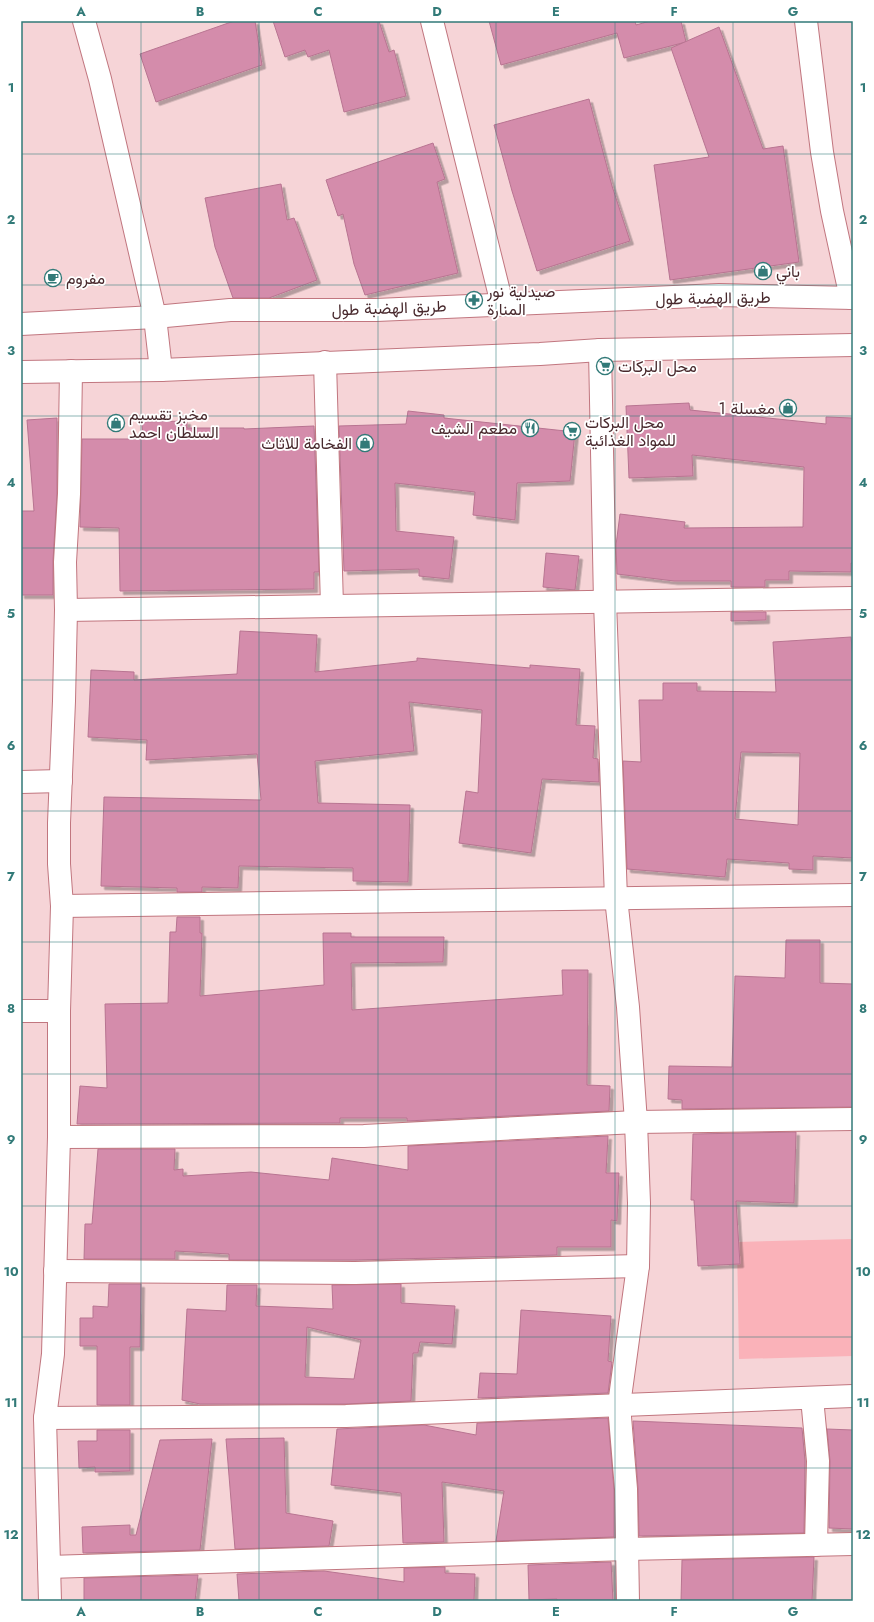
<svg xmlns="http://www.w3.org/2000/svg" width="874" height="1622" font-family="Jost,Vazirmatn,sans-serif">
<defs>
<filter id="shadow"><feDropShadow dx="3.5" dy="3.5" stdDeviation="0" flood-color="#0004"/></filter>
</defs>
<rect width="100%" height="100%" fill="#f6d4d7"/>
<polygon fill="#fab2b9" points="853,1239 853,1356 739,1359 737,1242"/>
<g fill="#d48cab" stroke="#b87491" fill-rule="evenodd" filter="url(#shadow)">
<polygon points="234,21 255,21 262,65 156,102 140,54"/>
<polygon points="273,21 379,21 389,52 394,50 406,96 344,112 329,50 308,57 305,50 285,57"/>
<polygon points="489,21 635,21 636,25 650,21 681,21 686,42 624,58 617,33 501,65"/>
<polygon points="719,27 763,149 783,146 799,262 670,280 654,165 709,157 671,48"/>
<polygon points="589,99 612,186 630,241 537,271 512,191 494,125"/>
<polygon points="433,143 445,179 437,182 458,273 365,295 354,264 343,214 338,216 326,180"/>
<polygon points="281,184 287,220 294,218 317,280 269,298 233,298 215,247 205,198"/>
<polygon points="689,403 690,410 826,424 826,417 853,418 853,563 851,563 851,572 789,571 789,580 765,580 765,587 731,587 731,581 674,581 617,574 616,545 620,514 685,522 684,528 803,527 804,467 692,455 693,476 629,478 626,406"/>
<polygon points="408,411 444,415 444,418 575,432 570,481 517,483 515,520 473,515 475,492 395,483 396,531 454,537 449,579 419,576 419,569 344,571 339,426 406,424"/>
<polygon points="57,418 57,494 53,561 53,595 21,595 21,511 34,511 27,420"/>
<polygon points="187,421 187,428 244,428 244,429 314,426 319,572 314,572 314,589 120,591 119,528 80,527 82,439 143,439 142,422"/>
<polygon points="546,553 579,556 575,590 543,587"/>
<polygon points="731,612 766,612 766,620 731,621"/>
<polygon points="240,631 317,635 315,672 417,661 417,658 530,668 530,665 580,669 576,725 595,726 593,758 598,759 599,782 542,779 531,853 459,843 466,791 478,793 482,710 409,702 414,751 315,761 318,803 410,805 408,882 353,881 353,868 239,866 238,888 202,887 202,892 177,892 177,888 101,886 104,797 261,800 257,754 146,760 147,740 88,737 91,670 134,672 134,680 237,674"/>
<path d="M851,637L853,659V858L813,856V870L789,869V863L727,859L725,877L627,869L623,761L641,762L639,700H663V683H697V691L776,692L773,642ZM741,752L800,753L798,825L735,819Z"/>
<polygon points="177,917 200,917 200,933 202,933 200,996 324,985 323,933 351,933 351,937 444,937 443,962 351,963 352,1010 563,995 562,970 588,970 587,1085 610,1086 609,1111 407,1121 407,1118 340,1118 340,1123 77,1124 80,1086 107,1088 105,1004 168,1003 170,932 176,932"/>
<polygon points="786,940 820,940 820,983 853,984 853,1107 682,1109 682,1100 668,1099 669,1066 732,1067 735,976 785,978"/>
<polygon points="796,1132 794,1203 736,1201 740,1264 698,1266 694,1200 691,1200 693,1134"/>
<polygon points="608,1136 606,1173 619,1173 617,1221 611,1220 611,1247 557,1247 557,1255 355,1260 229,1260 229,1254 175,1251 175,1259 84,1259 85,1224 92,1224 98,1149 175,1149 174,1170 183,1169 183,1176 251,1172 329,1180 332,1158 408,1170 408,1146"/>
<polygon points="109,1284 141,1284 140,1347 130,1347 130,1405 97,1405 97,1346 80,1346 80,1318 93,1318 93,1306 108,1307"/>
<path d="M401,1284V1303L455,1306L452,1344L420,1342L418,1353H413L411,1401L346,1404H200L182,1400L187,1309L226,1311L227,1285H257L256,1306L333,1309L332,1285ZM307,1327L361,1340L354,1379L305,1377Z"/>
<polygon points="521,1310 611,1316 608,1361 612,1362 608,1393 478,1398 480,1373 517,1374"/>
<polygon points="608,1418 614,1490 614,1537 496,1541 504,1491 442,1482 444,1542 403,1543 401,1493 331,1485 337,1429 424,1425 476,1435 477,1423"/>
<polygon points="633,1421 802,1428 805,1461 804,1533 639,1536 638,1488"/>
<polygon points="827,1429 853,1430 853,1529 829,1528 830,1461"/>
<polygon points="97,1430 130,1430 130,1471 95,1472 95,1467 79,1468 78,1441 97,1441"/>
<polygon points="284,1438 286,1513 333,1521 329,1546 235,1549 226,1439"/>
<polygon points="212,1439 200,1550 83,1553 82,1527 130,1525 130,1535 136,1535 160,1440"/>
<polygon points="814,1557 812,1601 681,1601 682,1560"/>
<polygon points="611,1562 613,1601 557,1601 557,1599 529,1600 528,1565"/>
<polygon points="445,1567 445,1573 475,1574 474,1601 239,1601 237,1574 324,1571 404,1582 404,1568"/>
<polygon points="198,1575 195,1601 84,1601 84,1578"/>
</g>
<g fill="none" stroke-linecap="round" stroke-linejoin="round">
<g stroke="#c1767f" stroke-width="24">
<g id="minor">
<polyline points="84,21 100,79 155,317 161,370"/>
<polyline points="432,21 502,304"/>
<polyline points="600,350 605,602 616,898 628,1007 636,1122 639,1203 638,1266 619,1405 626,1489 628,1601"/>
<polyline points="325,362 332,606"/>
<polyline points="66,610 853,598"/>
<polyline points="21,782 61,781"/>
<polyline points="62,906 853,895"/>
<polyline points="21,1011 59,1011"/>
<polyline points="59,1137 364,1136 636,1122 853,1119"/>
<polyline points="55,1271 355,1273 638,1266"/>
<polyline points="812,1398 818,1461 816,1545"/>
<polyline points="45,1418 346,1416 853,1396"/>
<polyline points="49,1567 627,1549 853,1544"/>
<polyline points="50,1601 45,1418 53,1354 59,1137 59,1011 62,906 59,864 59,823 64,701 66,610 65,562 69,494 71,371"/>
</g>
</g>
<g stroke="#c1767f" stroke-width="24">
<polyline id="tertiary" points="806,21 822,152 832,211 851,298"/>
</g>
<g stroke="#c1767f" stroke-width="24">
<g id="trunk">
<polyline points="21,324 155,317 230,310 376,310 719,295 853,298"/>
<polyline points="21,372 161,370 540,354 600,350 853,345"/>
</g>
</g>
<use href="#minor" stroke="#fff" stroke-width="22"/>
<use href="#tertiary" stroke="#fff" stroke-width="22"/>
<use href="#trunk" stroke="#fff" stroke-width="22"/>
</g>
<path fill="none" stroke="#327a78" stroke-width="1" stroke-opacity="0.55" d="M141,21V1601M259,21V1601M378,21V1601M496,21V1601M615,21V1601M733,21V1601M21,154H853M21,285H853M21,416H853M21,548H853M21,680H853M21,811H853M21,942H853M21,1074H853M21,1206H853M21,1337H853M21,1468H853"/>
<defs>
<g id="shop-ring" transform="scale(0.9)"><circle r="9.5" fill="#fff" stroke="#327a78" stroke-width="1.5"/><path d="M-5-2.5h2.3a2.7 3.5 0 0 1 5.4 0H5L5.5 6h-11ZM-1.5-2.5h3a1.5 2.3 0 0 0-3 0Z" fill="#327a78"/></g>
<g id="cafe-ring" transform="scale(0.9)"><circle r="9.5" fill="#fff" stroke="#327a78" stroke-width="1.5"/><path d="M-5.5-4.5H6V0H3Q3 3.5 0 3.5H-2.5Q-5.5 3.5-5.5 0ZM3-3.2v2h1.7v-2ZM-6 4.5H4V6H-6Z" fill="#327a78"/></g>
<g id="pharmacy-ring" transform="scale(0.9)"><circle r="9.5" fill="#fff" stroke="#327a78" stroke-width="1.5"/><path d="M-2-6h4v4h4v4h-4v4h-4v-4h-4v-4h4Z" fill="#327a78"/></g>
<g id="supermarket-ring" transform="scale(0.9)"><circle r="9.5" fill="#fff" stroke="#327a78" stroke-width="1.5"/><path d="M-6-5.5h2.5l.6 2H6L4.5 2H-2.5L-4.4-4H-6ZM-1.5 3.2a1.3 1.3 0 1 0 .1 0ZM3 3.2a1.3 1.3 0 1 0 .1 0Z" fill="#327a78"/></g>
<g id="restaurant-ring" transform="scale(0.9)"><circle r="9.5" fill="#fff" stroke="#327a78" stroke-width="1.5"/><path d="M-5-6h1v4h1v-4h1v4h1v-4h1v5L-1.5 .5V6h-2V.5L-5-1ZM5-6V6H3V1.5H1.5Q1.5-4 5-6Z" fill="#327a78"/></g>
</defs>
<g fill-rule="evenodd">
<use href="#shop-ring" x="763" y="271"/>
<use href="#cafe-ring" x="53" y="278"/>
<use href="#pharmacy-ring" x="474" y="300"/>
<use href="#supermarket-ring" x="605" y="366"/>
<use href="#shop-ring" x="788" y="408"/>
<use href="#shop-ring" x="116" y="423"/>
<use href="#restaurant-ring" x="530" y="428"/>
<use href="#supermarket-ring" x="572" y="431"/>
<use href="#shop-ring" x="365" y="443"/>
</g>
<g text-anchor="middle" dominant-baseline="central" stroke-width="3.5" stroke-linejoin="round" paint-order="stroke">
<g font-size="16" fill="#48292d" stroke="#fff" text-anchor="start">
<text x="776" y="271">باني</text>
<text x="66" y="278">مفروم</text>
<text x="487" y="291">صيدلية نور<tspan x="487" dy="18">المنارة</tspan></text>
<text x="618" y="366">محل البركات</text>
<text x="775" y="408" text-anchor="end">مغسلة 1</text>
<text x="129" y="414">مخبز تقسيم<tspan x="129" dy="18">السلطان احمد</tspan></text>
<text x="585" y="422">محل البركات<tspan x="585" dy="18">للمواد الغذائية</tspan></text>
<text x="517" y="428" text-anchor="end">مطعم الشيف</text>
<text x="352" y="443" text-anchor="end">الفخامة للاثاث</text>
</g>
<g font-size="16" fill="#48292d" stroke="#fff">
<text transform="translate(713 298) rotate(-1)">طريق الهضبة طول</text>
<text transform="translate(389 308) rotate(-2)">طريق الهضبة طول</text>
</g>
</g>
<rect width="874" height="1622" fill="none" stroke="#ffffff" stroke-width="44"/>
<rect x="22" y="22" width="830" height="1578" fill="none" stroke="#327a78" stroke-width="1.5"/>
<g font-size="13" text-anchor="middle" font-weight="bold" fill="#327a78">
<text x="81" y="16">A</text>
<text x="200" y="16">B</text>
<text x="318" y="16">C</text>
<text x="437" y="16">D</text>
<text x="556" y="16">E</text>
<text x="674" y="16">F</text>
<text x="793" y="16">G</text>
<text x="11" y="92">1</text>
<text x="863" y="92">1</text>
<text x="11" y="224">2</text>
<text x="863" y="224">2</text>
<text x="11" y="355">3</text>
<text x="863" y="355">3</text>
<text x="11" y="487">4</text>
<text x="863" y="487">4</text>
<text x="11" y="618">5</text>
<text x="863" y="618">5</text>
<text x="11" y="750">6</text>
<text x="863" y="750">6</text>
<text x="11" y="881">7</text>
<text x="863" y="881">7</text>
<text x="11" y="1013">8</text>
<text x="863" y="1013">8</text>
<text x="11" y="1144">9</text>
<text x="863" y="1144">9</text>
<text x="11" y="1276">10</text>
<text x="863" y="1276">10</text>
<text x="11" y="1407">11</text>
<text x="863" y="1407">11</text>
<text x="11" y="1539">12</text>
<text x="863" y="1539">12</text>
<text x="81" y="1616">A</text>
<text x="200" y="1616">B</text>
<text x="318" y="1616">C</text>
<text x="437" y="1616">D</text>
<text x="556" y="1616">E</text>
<text x="674" y="1616">F</text>
<text x="793" y="1616">G</text>
</g>
</svg>
